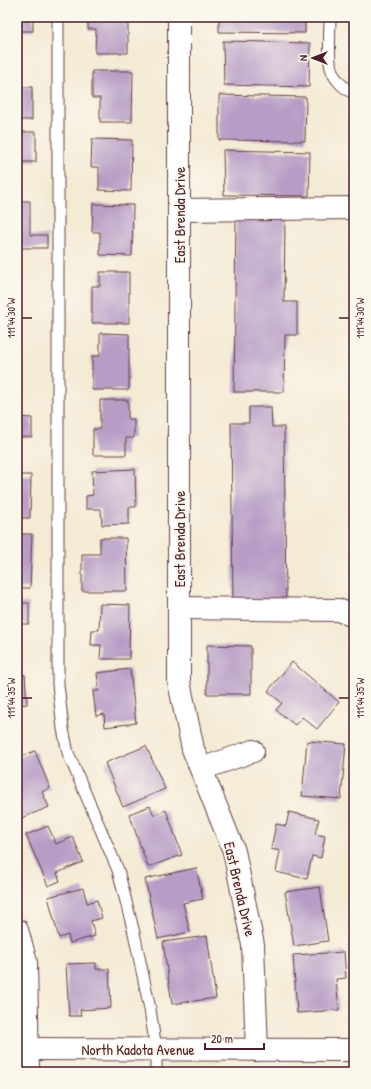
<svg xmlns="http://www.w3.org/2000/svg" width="371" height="1089" font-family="'Patrick Hand',sans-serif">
<rect width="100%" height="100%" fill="#fbf7ec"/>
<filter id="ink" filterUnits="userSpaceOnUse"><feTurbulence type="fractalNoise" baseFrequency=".025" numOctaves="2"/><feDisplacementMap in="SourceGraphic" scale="8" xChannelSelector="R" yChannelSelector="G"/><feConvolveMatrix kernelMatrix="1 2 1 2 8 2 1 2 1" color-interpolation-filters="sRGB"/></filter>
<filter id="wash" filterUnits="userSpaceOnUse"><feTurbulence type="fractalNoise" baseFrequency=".012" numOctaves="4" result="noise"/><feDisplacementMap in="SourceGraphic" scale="16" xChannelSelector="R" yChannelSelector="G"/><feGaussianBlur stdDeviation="0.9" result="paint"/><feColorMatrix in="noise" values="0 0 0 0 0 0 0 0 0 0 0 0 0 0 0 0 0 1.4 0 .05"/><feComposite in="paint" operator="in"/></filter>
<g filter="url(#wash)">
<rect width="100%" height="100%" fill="#f4ebd5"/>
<g id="blocks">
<g fill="#b79dc6">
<rect x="17" y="17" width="16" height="14"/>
<polygon points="88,17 128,17 128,53 95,53 96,29 88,29"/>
<polygon points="219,17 305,17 305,33 219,32"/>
<polygon points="223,41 310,43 309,87 224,85"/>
<polygon points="92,71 133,71 132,122 100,122 100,98 92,98"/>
<polygon points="17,72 21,72 21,87 32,87 32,120 17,120"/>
<polygon points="219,95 306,97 305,141 219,140"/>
<rect x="17" y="132" width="19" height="30"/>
<polygon points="92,139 132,140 131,191 99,190 99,167 91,167"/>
<polygon points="223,150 310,152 309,196 224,195"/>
<polygon points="17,201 30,201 30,235 47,235 47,248 17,248"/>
<polygon points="93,204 133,205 132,256 100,255 100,232 92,232"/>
<polygon points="236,218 285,218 284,302 297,302 297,335 285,335 284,392 234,392"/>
<polygon points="100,272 129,272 129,323 92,323 92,286 100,286"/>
<polygon points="100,333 129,334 129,390 92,390 92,356 100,356"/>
<polygon points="100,400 128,400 128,419 134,419 134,438 126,438 126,455 93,455 93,429 100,429"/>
<polygon points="249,407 271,407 272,427 284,427 286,600 233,601 231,423 249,423"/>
<polygon points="17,417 32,418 32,437 17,437"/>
<polygon points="135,469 136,507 129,507 129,524 102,525 101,509 86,509 86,496 93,495 92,471"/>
<polygon points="17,475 31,475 30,518 17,518"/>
<polygon points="17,534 32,534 30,588 17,588"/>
<polygon points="100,538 126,538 127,591 82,591 82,554 100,554"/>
<polygon points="17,603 29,603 29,624 19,624 19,652 17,652"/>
<polygon points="100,604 130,605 129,659 100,659 101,645 91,645 92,630 99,630"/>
<polygon points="207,645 251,646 251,694 207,694"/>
<polygon points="292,662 339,702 317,729 302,717 295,725 276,710 282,703 268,691"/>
<polygon points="130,669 136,723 105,727 104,714 96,716 93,691 99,691 97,673"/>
<polygon points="25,675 27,704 17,705 17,676"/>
<polygon points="307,741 346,744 341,799 302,796"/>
<polygon points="146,746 165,789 123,807 105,763"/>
<polygon points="35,751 50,788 42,792 49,807 17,820 17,758"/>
<polygon points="150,806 154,815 166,810 182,855 148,867 129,814"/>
<polygon points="289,812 319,819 315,834 325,836 321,858 312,856 307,879 276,872 280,851 271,849 276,824 286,826"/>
<polygon points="48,826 56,844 73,837 83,862 57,873 60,881 48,886 26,835"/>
<polygon points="196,868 203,899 183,903 190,932 158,939 145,879"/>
<polygon points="320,887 328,941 294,946 285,892"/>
<polygon points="83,888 87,903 97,900 102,918 91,921 95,936 70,943 68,935 59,938 48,897"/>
<polygon points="207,936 216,998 172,1004 163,942"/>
<polygon points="344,952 346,978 336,979 339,1010 297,1013 293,955"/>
<polygon points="96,963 96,969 109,969 111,1008 80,1010 81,1016 69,1016 66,964"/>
</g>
</g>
</g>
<g filter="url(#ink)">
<use href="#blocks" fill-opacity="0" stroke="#643e44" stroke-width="1"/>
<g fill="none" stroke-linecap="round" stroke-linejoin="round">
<g stroke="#643e44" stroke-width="13">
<g id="lane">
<polyline points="58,17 58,684 63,729 68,753 118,870 134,933 150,1009 156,1049 156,1072"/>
<path d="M330,17C330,29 328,58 331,68C334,79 344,89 354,93"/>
</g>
</g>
<g stroke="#643e44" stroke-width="24">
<g id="street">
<polyline points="179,17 179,682 193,749 234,851 253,945 257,1050"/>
<polyline points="179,210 354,208"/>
<polyline points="179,608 338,610 354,616"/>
<polyline points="201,769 253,751"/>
<polyline points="17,930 26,962 28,1072"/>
<polyline points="17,1049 354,1050"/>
</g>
</g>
<use href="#lane" stroke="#fff" stroke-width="11"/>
<use href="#street" stroke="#fff" stroke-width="22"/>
</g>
</g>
<path fill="none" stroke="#4a1f2b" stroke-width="1.5" d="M22,318H32M339,318H349M22,698H32M339,698H349"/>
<g text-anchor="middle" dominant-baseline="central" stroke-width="4" stroke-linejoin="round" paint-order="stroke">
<g font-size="15" fill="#4a1f2b" stroke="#fbf7ec">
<text transform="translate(179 215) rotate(-90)">East Brenda Drive</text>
<text transform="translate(179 539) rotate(-90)">East Brenda Drive</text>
<text transform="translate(240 889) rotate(77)">East Brenda Drive</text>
<text x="138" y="1049">North Kadota Avenue</text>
</g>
</g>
<rect width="371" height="1089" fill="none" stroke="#fbf7ec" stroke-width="44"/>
<g transform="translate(313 58) rotate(270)" stroke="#fbf7ec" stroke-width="3" paint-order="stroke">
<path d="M0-3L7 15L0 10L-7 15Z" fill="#4a1f2b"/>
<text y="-6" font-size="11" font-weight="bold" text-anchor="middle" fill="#4a1f2b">N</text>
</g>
<path d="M205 1043v6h59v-6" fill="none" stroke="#4a1f2b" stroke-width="2"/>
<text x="211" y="1043" font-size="12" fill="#4a1f2b" stroke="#fbf7ec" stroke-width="3" paint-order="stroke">20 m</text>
<rect x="22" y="22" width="327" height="1045" fill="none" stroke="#4a1f2b" stroke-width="1.5"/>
<g font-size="10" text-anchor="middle" fill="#4a1f2b">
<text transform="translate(360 318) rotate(-90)" y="4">111°44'30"W</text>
<text transform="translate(11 318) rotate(-90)" y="4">111°44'30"W</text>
<text transform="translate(360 698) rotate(-90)" y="4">111°44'35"W</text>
<text transform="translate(11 698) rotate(-90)" y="4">111°44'35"W</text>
</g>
</svg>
